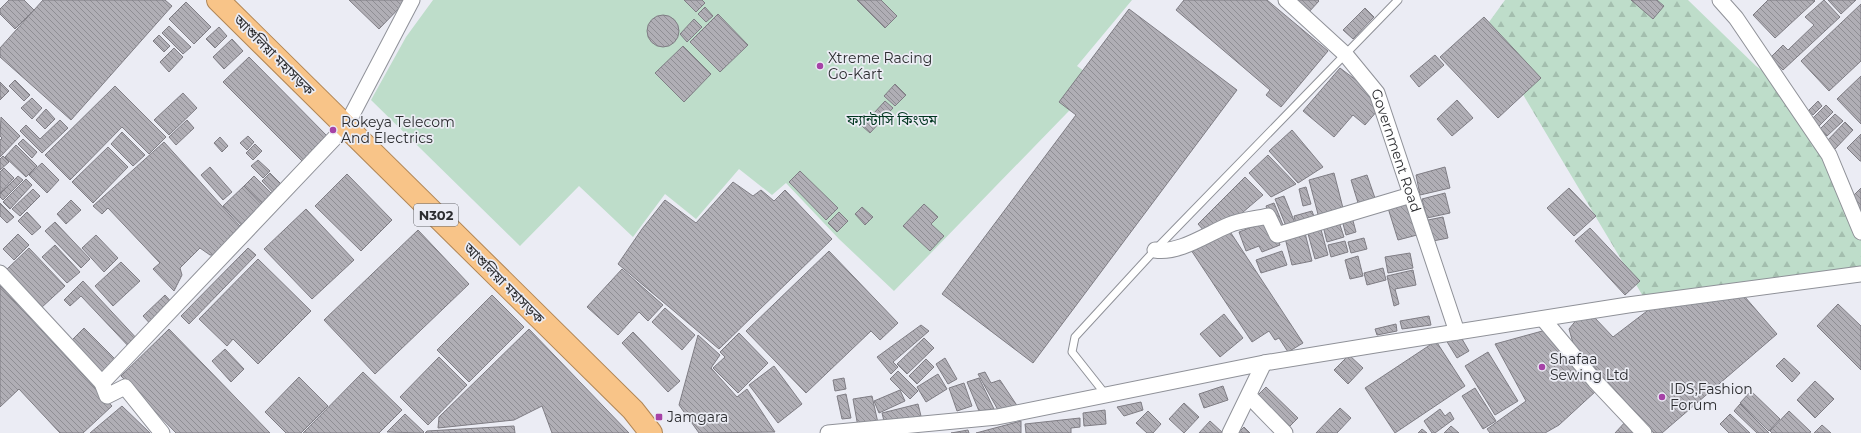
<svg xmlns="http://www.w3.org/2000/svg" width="1861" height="433" font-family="Montserrat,'Noto Sans Bengali',sans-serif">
<defs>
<pattern id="forest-firs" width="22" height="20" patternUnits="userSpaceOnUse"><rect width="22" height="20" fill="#beddca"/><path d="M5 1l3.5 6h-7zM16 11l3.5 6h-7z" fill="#a3beae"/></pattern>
<pattern id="building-back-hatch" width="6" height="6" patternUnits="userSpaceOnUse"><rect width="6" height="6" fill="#b0aeb5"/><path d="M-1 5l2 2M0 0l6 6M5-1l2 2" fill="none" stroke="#8f8e94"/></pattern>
</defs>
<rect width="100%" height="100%" fill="#ebecf4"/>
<polygon fill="url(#forest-firs)" points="1505,0 1688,0 1756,66 1781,84 1829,155 1861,232 1861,274 1647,303 1484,29"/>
<polygon fill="#beddca" points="433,0 1132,0 1077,66 1098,81 894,291 839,239 786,183 772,195 739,169 696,219 665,194 633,237 579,186 520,246 371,100 406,37"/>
<g fill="url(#building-back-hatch)" stroke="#7f7d84">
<polygon points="9,0 24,0 34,10 15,29 0,14 0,9"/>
<polygon points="43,0 165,0 172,6 71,120 0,57 0,48"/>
<polygon points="349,0 405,0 406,1 379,29"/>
<polygon points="684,0 702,0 705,3 696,12"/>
<polygon points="857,0 881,0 897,16 885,28"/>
<polygon points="1184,0 1267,0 1328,51 1281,107 1266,95 1270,90 1176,10"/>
<polygon points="1295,0 1318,0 1319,1 1308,13"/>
<polygon points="1631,0 1657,0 1664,6 1653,19"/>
<polygon points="1768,0 1814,0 1815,1 1775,38 1753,15"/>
<polygon points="1824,0 1840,17 1783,70 1770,58 1783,45 1788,50 1814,25 1805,17"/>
<polygon points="1828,0 1856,0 1841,14"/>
<polygon points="186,2 211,27 194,44 169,19"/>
<polygon points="1861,4 1861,61 1829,91 1801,61"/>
<polygon points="705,7 713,16 706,22 698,14"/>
<polygon points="1365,8 1374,17 1353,39 1343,30"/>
<polygon points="1129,9 1237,90 1033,363 942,294 1076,115 1059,102"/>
<polygon points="718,14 748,45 720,72 690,42"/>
<circle cx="663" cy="31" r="16"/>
<polygon points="1484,17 1541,78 1498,118 1440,57"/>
<polygon points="694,19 702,27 687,42 680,34"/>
<polygon points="169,26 191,47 183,54 162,33"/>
<polygon points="219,27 227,36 215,48 206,39"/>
<polygon points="159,35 170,46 164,52 153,41"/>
<polygon points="232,39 243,51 224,69 213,57"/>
<polygon points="683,46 711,74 684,102 655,73"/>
<polygon points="174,48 183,57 169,72 160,62"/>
<polygon points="1435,55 1444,65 1419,87 1410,76"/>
<polygon points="249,57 331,140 306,165 223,82"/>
<polygon points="1340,68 1373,93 1378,110 1365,125 1353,115 1334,137 1303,111"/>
<polygon points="1861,76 1861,124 1837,99"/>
<polygon points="15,80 30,95 24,101 9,86"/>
<polygon points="0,82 9,91 0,100"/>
<polygon points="895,84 906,95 895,106 884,96"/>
<polygon points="115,86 166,137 149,154 122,127 70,180 45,155"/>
<polygon points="183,93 197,108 169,135 154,120"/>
<polygon points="32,98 42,108 32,119 21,108"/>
<polygon points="1457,100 1473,118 1452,136 1437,119"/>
<polygon points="885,101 893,108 870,133 862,126"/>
<polygon points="1818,101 1822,106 1813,115 1809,110"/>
<polygon points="1826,105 1833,112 1816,129 1809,122"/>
<polygon points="46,109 55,119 45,129 36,120"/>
<polygon points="1835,114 1843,121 1827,136 1820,129"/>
<polygon points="1,117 20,136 0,157 0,140 2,138 0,136"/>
<polygon points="60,120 68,128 42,153 20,131 26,125 40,139"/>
<polygon points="187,120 194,128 176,145 169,137"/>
<polygon points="1845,122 1853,130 1834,150 1826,142"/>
<polygon points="1292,130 1323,167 1298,183 1269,151"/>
<polygon points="122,132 145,155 133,166 111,144"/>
<polygon points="1861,134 1861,161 1860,161 1847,148"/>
<polygon points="248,136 254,142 247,150 240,143"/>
<polygon points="220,137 228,146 222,152 214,143"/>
<polygon points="23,139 37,152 32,158 18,144"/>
<polygon points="164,142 249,236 219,255 210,255 200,248 180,268 182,275 174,291 153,269 160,263 108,208 102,214 93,206"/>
<polygon points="255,144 262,151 253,160 246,153"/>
<polygon points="16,145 37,166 26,177 5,157"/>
<polygon points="108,147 128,167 93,203 72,182"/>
<polygon points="1268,155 1296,184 1271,197 1249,173"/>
<polygon points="3,156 9,162 0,170 0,159"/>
<polygon points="258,160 270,171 263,178 251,166"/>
<polygon points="42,163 59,180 47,193 29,175"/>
<polygon points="210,167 232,192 223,200 201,175"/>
<polygon points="1445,167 1450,188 1420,195 1416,175"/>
<polygon points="4,168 14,178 0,193 0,172"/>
<polygon points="800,171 838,208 826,220 789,182"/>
<polygon points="270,173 288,191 279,199 262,181"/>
<polygon points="1334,173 1344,212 1319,218 1309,180"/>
<polygon points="347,174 392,220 361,251 315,206"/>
<polygon points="1367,175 1376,201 1359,206 1351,180"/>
<polygon points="18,176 23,180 3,200 0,197 0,194"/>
<polygon points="254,176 277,199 268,209 244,186"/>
<polygon points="1245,177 1263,195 1235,219 1205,232 1198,224"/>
<polygon points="26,179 32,185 10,209 3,202"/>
<polygon points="733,182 753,196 761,190 774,201 785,190 832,239 719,349 618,264 642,229 665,200 696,223"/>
<polygon points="244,186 268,211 247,231 223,206"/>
<polygon points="1306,187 1311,204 1303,206 1299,189"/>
<polygon points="1569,188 1596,216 1574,236 1547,208"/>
<polygon points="1861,188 1861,211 1860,212 1849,200"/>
<polygon points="33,189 40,196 20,216 12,209"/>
<polygon points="1445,193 1450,213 1427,218 1422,199"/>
<polygon points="1284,196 1295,223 1286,226 1275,199"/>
<polygon points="71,200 81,210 66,224 57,214"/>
<polygon points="0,203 14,217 7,223 0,216"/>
<polygon points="1274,203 1283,225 1274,229 1266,206"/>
<polygon points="1407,203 1417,235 1398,240 1388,208"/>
<polygon points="924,204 938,217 931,224 944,236 930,251 903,226"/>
<polygon points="862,207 873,217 865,225 855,214"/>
<polygon points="306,209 354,260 312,299 264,249"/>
<polygon points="1312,211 1315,219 1296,224 1294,216"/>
<polygon points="27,212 41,227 32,235 18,221"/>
<polygon points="839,212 848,221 837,232 828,223"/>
<polygon points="1352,217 1356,232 1346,235 1342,220"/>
<polygon points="1443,217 1448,238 1433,241 1428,220"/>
<polygon points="1270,220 1280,245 1262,252 1259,246 1246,251 1239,232"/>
<polygon points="55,222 90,259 81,268 45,231"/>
<polygon points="1339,222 1344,237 1327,242 1323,226"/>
<polygon points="1320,226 1328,255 1315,259 1307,230"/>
<polygon points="1227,227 1303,343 1288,352 1279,338 1275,340 1269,331 1252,342 1191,250"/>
<polygon points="1590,228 1640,281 1625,295 1575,241"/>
<polygon points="418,230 469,284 375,374 324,320"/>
<polygon points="1305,233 1312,261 1292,265 1285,238"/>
<polygon points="18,234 29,245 14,260 3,249"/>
<polygon points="96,235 118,258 104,272 82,248"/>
<polygon points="1364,238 1367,249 1351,253 1348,242"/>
<polygon points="1345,241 1348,252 1331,257 1328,245"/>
<polygon points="55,245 80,272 67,283 42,257"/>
<polygon points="29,248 65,286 41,308 5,271"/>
<polygon points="248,248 256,255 189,324 181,316"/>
<polygon points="829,251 898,323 880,340 871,331 806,393 746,331"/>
<polygon points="1282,251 1287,265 1261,273 1256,260"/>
<polygon points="1410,253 1413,268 1388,273 1385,257"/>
<polygon points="1358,256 1363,276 1350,279 1345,260"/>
<polygon points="258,259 311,311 258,364 233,339 227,346 199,319"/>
<polygon points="121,262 140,281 113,306 95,286"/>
<polygon points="1383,268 1386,280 1367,285 1364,273"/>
<polygon points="622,269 663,305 648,321 639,312 618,335 587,307"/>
<polygon points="1413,270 1416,285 1395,289 1399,304 1394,306 1387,276"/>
<polygon points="83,281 140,342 132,350 81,296 70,306 64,300"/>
<polygon points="0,286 112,406 83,433 60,433 19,389 0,407"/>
<polygon points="165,295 177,308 155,329 143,316"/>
<polygon points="492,295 524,327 469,382 437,350"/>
<polygon points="1745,297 1777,334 1662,433 1654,433 1588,360 1573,343 1569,329 1578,318 1594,317 1613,337 1651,308"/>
<polygon points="1838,304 1861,326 1861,370 1817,326"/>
<polygon points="665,308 695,335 682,350 652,322"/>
<polygon points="1224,314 1243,338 1220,357 1200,334"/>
<polygon points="1429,316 1431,325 1402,329 1400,321"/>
<polygon points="1396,324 1397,331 1377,335 1375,329"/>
<polygon points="921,325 929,331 893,362 898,367 891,374 877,357"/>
<polygon points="84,328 116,360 101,375 69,343"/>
<polygon points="169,329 270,433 176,433 121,376"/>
<polygon points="529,329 629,433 552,433 542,406 514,420 438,428 439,417"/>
<polygon points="1546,330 1596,391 1559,425 1545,433 1490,433 1487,429 1526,401 1495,344"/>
<polygon points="633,332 680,381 668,392 622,343"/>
<polygon points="1458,332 1469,351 1457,358 1446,340"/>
<polygon points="739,333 768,363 738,393 713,368 725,357 720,352"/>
<polygon points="698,335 720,355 711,368 737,397 747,389 775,432 699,433 679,405"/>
<polygon points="924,338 934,348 907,374 897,364"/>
<polygon points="1436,341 1465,386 1395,433 1365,388"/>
<polygon points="225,349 244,369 231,382 212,361"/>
<polygon points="1488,352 1518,401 1495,415 1465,366"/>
<polygon points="1349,355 1363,368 1348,384 1334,370"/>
<polygon points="439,357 467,385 428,425 400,397"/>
<polygon points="945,358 957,379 948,384 936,364"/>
<polygon points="1784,358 1800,373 1792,382 1776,366"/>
<polygon points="926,359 934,367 917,384 909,376"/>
<polygon points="774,366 802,404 778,423 749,385"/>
<polygon points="898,371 918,391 910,399 890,379"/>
<polygon points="363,372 402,410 379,433 303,433"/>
<polygon points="985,372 991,383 1000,380 1018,407 998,410 978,374"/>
<polygon points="938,374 947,389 926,402 917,387"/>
<polygon points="299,377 328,406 301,433 286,433 265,412"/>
<polygon points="844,378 846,389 835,391 833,380"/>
<polygon points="979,378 994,409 979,411 967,382"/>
<polygon points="1815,381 1834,399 1815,418 1797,400"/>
<polygon points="964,383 972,406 957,411 949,388"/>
<polygon points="1223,386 1228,400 1204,408 1199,394"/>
<polygon points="1266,387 1298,418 1288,428 1256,397"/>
<polygon points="1475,388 1496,421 1483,429 1462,396"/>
<polygon points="900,390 905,401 879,413 874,401"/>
<polygon points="1751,391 1780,419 1769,431 1740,403"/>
<polygon points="846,394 851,418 842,419 837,396"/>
<polygon points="872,396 878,423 858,427 853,399"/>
<polygon points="1141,402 1143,410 1124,416 1117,407"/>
<polygon points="1184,403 1199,417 1184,433 1169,419"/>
<polygon points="918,404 921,416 885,425 882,413"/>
<polygon points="1740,404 1769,433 1757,433 1734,411"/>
<polygon points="122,406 150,433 90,433"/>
<polygon points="1340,408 1351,418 1337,433 1316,433"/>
<polygon points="1440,409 1445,416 1450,412 1454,419 1435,433 1432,433 1424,421"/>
<polygon points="1105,410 1106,424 1084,426 1083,413"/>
<polygon points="1148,411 1161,424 1153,433 1147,433 1136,423"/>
<polygon points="1789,411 1811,432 1809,433 1772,433 1770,431"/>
<polygon points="405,414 424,432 423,433 387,432"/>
<polygon points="1730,414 1750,433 1729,433 1720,424"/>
<polygon points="1080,418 1080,427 1071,428 1071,433 1026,433 1025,424"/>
<polygon points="1627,420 1640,433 1615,433"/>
<polygon points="1021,421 1021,433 976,433"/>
<polygon points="1210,421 1223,433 1199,433"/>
<polygon points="1822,425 1831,433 1814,433"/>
<polygon points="514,426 515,433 425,433 427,431"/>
<polygon points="1451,426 1459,433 1444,433"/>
<polygon points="1244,427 1250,433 1238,433"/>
<polygon points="1422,429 1427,433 1418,433"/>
<polygon points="968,430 969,433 951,433"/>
</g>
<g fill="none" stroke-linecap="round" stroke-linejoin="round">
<g stroke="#8f9198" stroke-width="9">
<polyline id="service" points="1106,395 1072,352 1075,337 1155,250 1398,0"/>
</g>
<g stroke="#8f9198" stroke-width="17">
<g id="minor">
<path id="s1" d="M1286,0L1345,54L1377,93L1457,332"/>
<polyline points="1720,0 1736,18 1829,155 1861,232"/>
<path d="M1155,250C1179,254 1207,234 1229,225C1241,220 1256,219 1268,216L1277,235L1411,195"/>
<polyline points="0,273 102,383 107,396 125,387 162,433"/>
<polyline points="1543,319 1595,381 1644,433"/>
<polyline points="102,383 346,126 412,0"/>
<polyline points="1249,396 1285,433"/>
<polyline points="828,433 997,417 1264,363 1375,345 1628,305 1861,274"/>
<polyline points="1230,433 1264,363"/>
</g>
</g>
<g stroke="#b08656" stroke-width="24">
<polyline id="trunk" points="218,0 633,410 651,433"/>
</g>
<use href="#service" stroke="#fff" stroke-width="7"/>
<use href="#minor" stroke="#fff" stroke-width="15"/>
<use href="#trunk" stroke="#f8c488" stroke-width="22"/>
</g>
<g fill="#a642a7" stroke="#ebecf4" stroke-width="1.5">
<circle cx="820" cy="66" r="4"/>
<circle cx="333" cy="130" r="4"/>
<circle cx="1542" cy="367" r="4"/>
<circle cx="1662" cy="397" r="4"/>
<rect x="655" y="413" width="8" height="8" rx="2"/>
</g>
<g text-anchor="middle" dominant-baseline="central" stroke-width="3.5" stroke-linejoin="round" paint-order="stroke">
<rect fill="#ebecf4" stroke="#65666b" stroke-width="1" x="414" y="204" width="44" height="22" rx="3"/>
<g font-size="13" font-weight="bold" fill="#2c2d30">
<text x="436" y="215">N302</text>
</g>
<g font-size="14" fill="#2c2d30" stroke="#ebecf4">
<text transform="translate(274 55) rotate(45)">আশুলিয়া মহাসড়ক</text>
<text stroke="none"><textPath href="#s1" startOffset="191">Government Road</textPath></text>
<text transform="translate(504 283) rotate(45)">আশুলিয়া মহাসড়ক</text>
</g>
<g font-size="14" fill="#2c2d30" stroke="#ebecf4" text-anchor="start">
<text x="828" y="58">Xtreme Racing<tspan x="828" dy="16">Go-Kart</tspan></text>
<text x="341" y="122">Rokeya Telecom<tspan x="341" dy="16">And Electrics</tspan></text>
<text x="1550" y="359">Shafaa<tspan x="1550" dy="16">Sewing Ltd</tspan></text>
<text x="1670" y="389">IDS,Fashion<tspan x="1670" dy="16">Forum</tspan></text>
<text x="667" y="417">Jamgara</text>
</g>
<g font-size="14" fill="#00361f" stroke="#ebecf4">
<text x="892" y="120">ফ্যান্টাসি কিংডম</text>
</g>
</g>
</svg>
